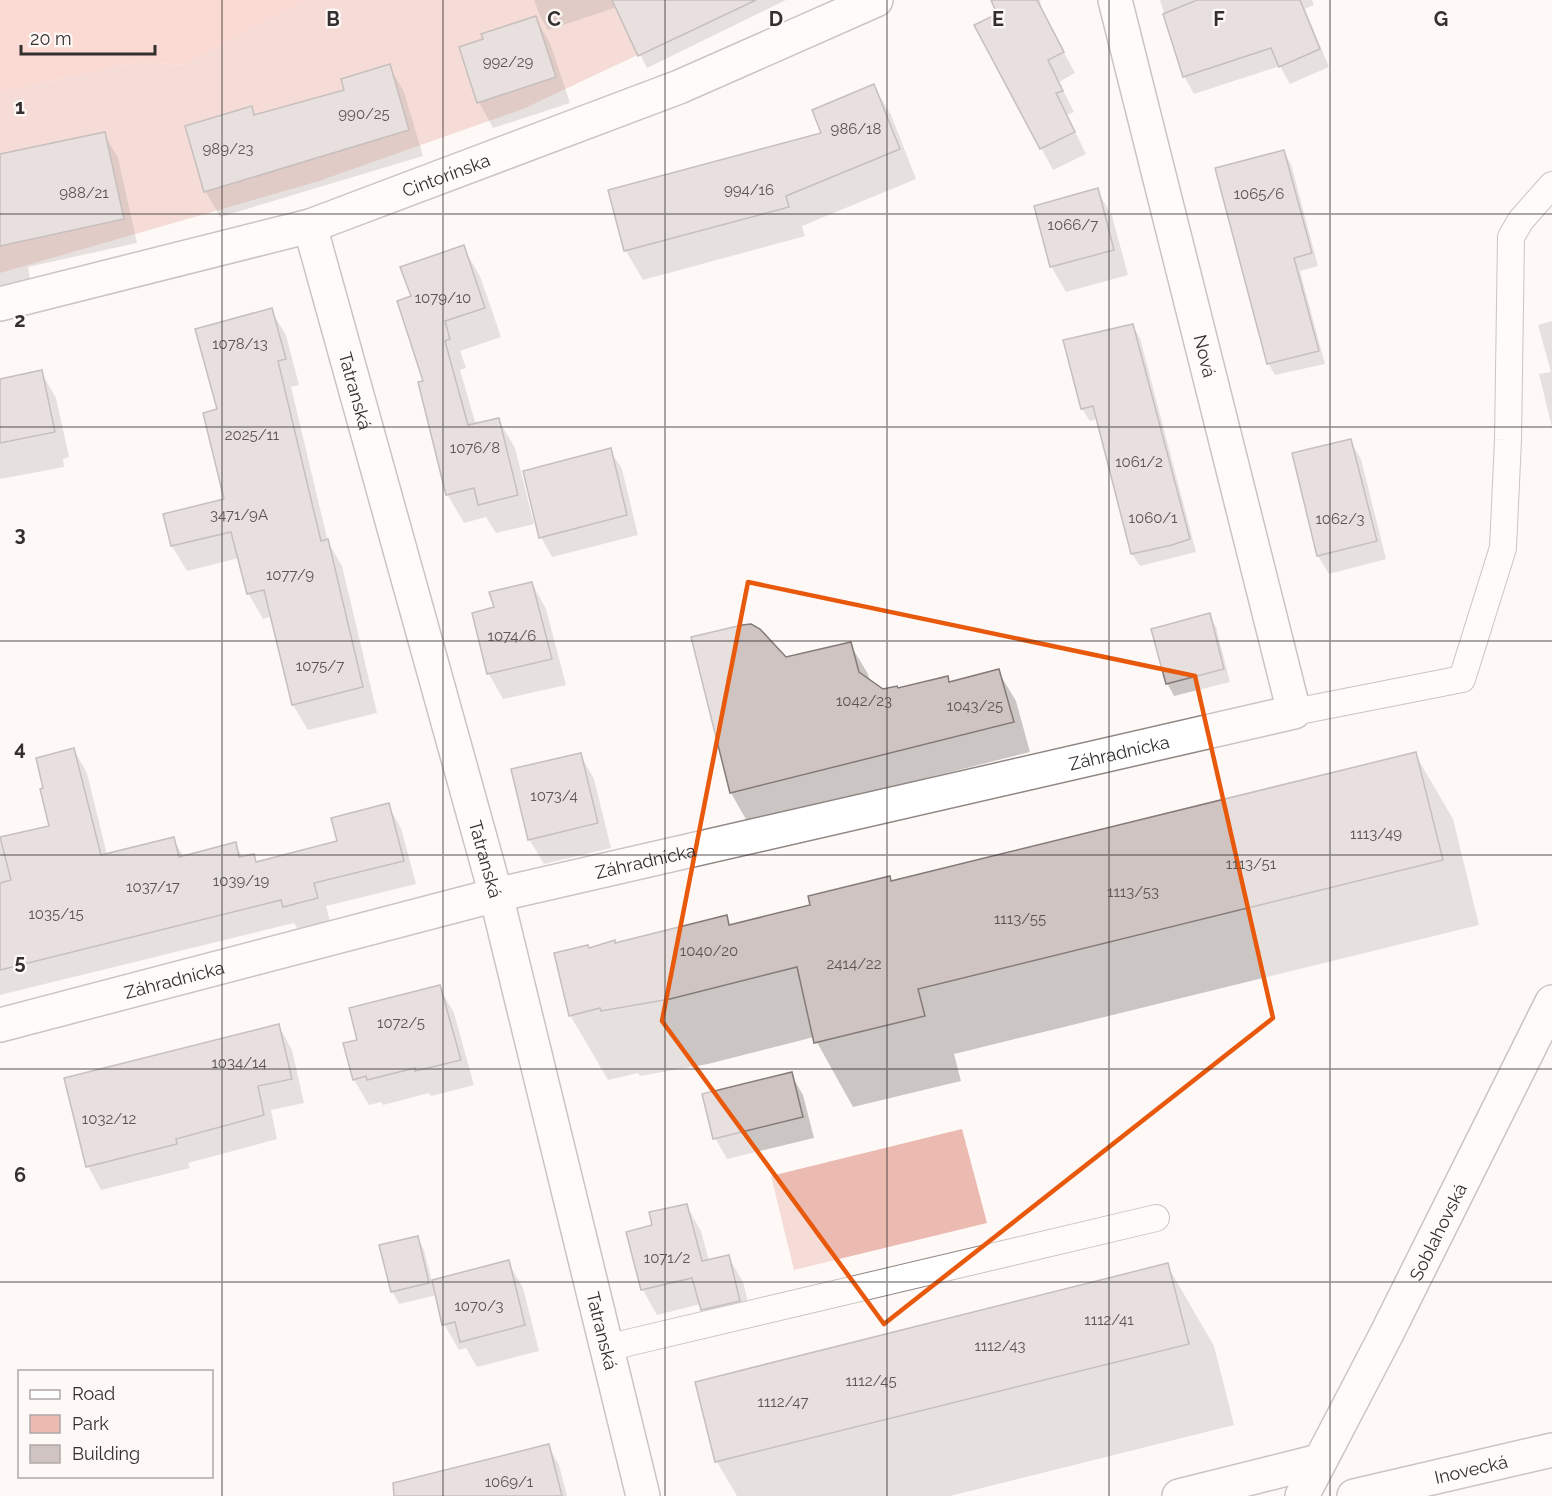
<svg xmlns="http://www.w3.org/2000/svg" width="1552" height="1496" font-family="Raleway,sans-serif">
<rect width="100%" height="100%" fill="#fef8f6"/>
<g fill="#ebbab0">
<polygon points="307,0 754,0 523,109 319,181 0,273 0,92 138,62 184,65"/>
<polygon points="962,1129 987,1223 794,1270 771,1176"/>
</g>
<polygon fill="#f8b7a9" points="0,0 307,0 184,65 138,62 0,92"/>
<g fill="#0003">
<polygon points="534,0 786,0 647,68 617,7 548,30 541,18"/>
<polygon points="992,0 1040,0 1042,12 1075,73 1059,82 1074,112 1067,115 1086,154 1053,170 976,26 999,14"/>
<polygon points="1160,0 1312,0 1314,5 1305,9 1329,67 1290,84 1280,66 1194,94 1184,76"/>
<polygon points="535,17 550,43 570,103 493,128 479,102"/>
<polygon points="389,66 404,92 423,156 220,217 206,192 187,127 251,108 256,117 346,92"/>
<polygon points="874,86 891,115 916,179 802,226 805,236 643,280 626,251 609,191 823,134"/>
<polygon points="104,134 118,158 137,243 28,267 31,284 0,291 0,156"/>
<polygon points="1284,152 1291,164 1318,266 1300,271 1325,364 1275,375 1268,363"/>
<polygon points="1097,190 1112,216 1128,275 1066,292 1051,266"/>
<polygon points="463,247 480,276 501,337 460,351 466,368 460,370 476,425 498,419 515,448 534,524 496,533 486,517 464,523 447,494 424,382 412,297"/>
<polygon points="271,310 286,335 299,385 291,387 328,542 342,566 377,713 308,730 293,705 272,616 263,619 248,593 239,558 187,571 172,546 165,515 225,500 219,410"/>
<polygon points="1552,321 1552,427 1539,374 1551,372 1538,325"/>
<polygon points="1132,325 1140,338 1196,552 1140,566 1132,554 1098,419 1090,421 1082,409 1065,342"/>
<polygon points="41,372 56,398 69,457 63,459 64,467 0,479 0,382"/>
<polygon points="1350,441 1361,459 1386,559 1329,574 1318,556 1294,454"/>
<polygon points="610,450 622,469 638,535 552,557 541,537"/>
<polygon points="532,583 546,609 566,685 503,699 489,674 474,614 496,609"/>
<polygon points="1209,615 1216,627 1230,682 1174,696 1167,683"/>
<polygon points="850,644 868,674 870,682 883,691 898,690 947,678 950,684 998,671 1016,701 1030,752 748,823 731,793 785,659"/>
<polygon points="74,750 87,773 107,855 173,839 184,857 235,844 243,858 253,856 257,863 338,842 388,805 401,828 416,884 326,906 330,921 298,929 294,923 0,995 0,839 51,827 45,789"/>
<polygon points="580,754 594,779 611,848 544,864 529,839"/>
<polygon points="1415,754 1453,819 1479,925 954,1054 961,1081 853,1107 814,1037 708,1064 640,1076 638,1073 608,1080 570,1015 589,949 726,917 731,926 812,906 890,878 892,882"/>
<polygon points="439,987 454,1013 474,1085 431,1096 429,1093 383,1105 381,1102 369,1105 354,1080 358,1042"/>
<polygon points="279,1026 292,1050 304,1103 271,1110 277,1139 188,1163 190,1168 101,1190 88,1166"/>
<polygon points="791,1074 803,1095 814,1138 727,1159 715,1138"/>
<polygon points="686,1205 701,1231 709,1261 728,1256 743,1282 754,1326 718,1335 701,1304 657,1315 643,1290 628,1233 654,1226"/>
<polygon points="417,1237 424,1250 432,1282 508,1262 523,1288 539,1351 477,1367 466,1348 459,1350 444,1324 437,1295 399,1304 392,1291"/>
<polygon points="1167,1265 1214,1346 1234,1425 950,1496 737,1496 717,1462 697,1383"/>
<polygon points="548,1445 559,1465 567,1496 465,1496"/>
</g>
<g fill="#cfc4c2" stroke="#857b79" stroke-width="1.5">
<polygon points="612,0 756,0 638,56"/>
<polygon points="991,0 1037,0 1064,52 1048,60 1063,91 1056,93 1075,132 1040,149 974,25 997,14"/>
<polygon points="1197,0 1300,0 1320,49 1279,67 1271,48 1183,77 1163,14"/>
<polygon points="536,16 556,77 477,103 459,47 483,39 481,34"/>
<polygon points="390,64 409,130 204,192 185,126 252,106 254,115 344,90 341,79"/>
<polygon points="874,84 900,149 786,196 789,207 624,251 608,190 821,133 812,110"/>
<polygon points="105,132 124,219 0,246 0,154"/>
<polygon points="1284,150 1312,253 1294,258 1319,351 1267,364 1215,168"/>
<polygon points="1098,188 1114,250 1050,267 1034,206"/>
<polygon points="464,245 485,308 445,321 450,339 445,341 468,425 499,418 518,495 478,505 474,488 446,495 418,382 423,381 397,301 411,296 400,267"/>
<polygon points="272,308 286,359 278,361 321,541 328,539 363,687 292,705 264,590 247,594 231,532 171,546 163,514 224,499 203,413 217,409 195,329"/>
<polygon points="1133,324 1190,539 1172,545 1131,554 1093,406 1081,409 1063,340"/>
<polygon points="42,370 55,432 0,443 0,379"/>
<polygon points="1351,439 1377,541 1317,556 1292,453"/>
<polygon points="611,448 627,515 539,538 523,471"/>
<polygon points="532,582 552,659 487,674 472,613 494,607 489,592"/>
<polygon points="1210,613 1224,669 1166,684 1151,629"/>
<polygon points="751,624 760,629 786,657 851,642 859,672 883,689 897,686 898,688 948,676 949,682 999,669 1014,722 730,793 691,637 742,625"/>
<polygon points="74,748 101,855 174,837 179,857 236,842 239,857 254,854 256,862 337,841 331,818 389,803 404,861 314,883 318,898 283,907 281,900 0,970 0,883 11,880 0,837 49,826 40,789 43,788 36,758"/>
<polygon points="1416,752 1443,860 918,989 925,1016 814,1043 797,967 670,999 601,1011 600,1008 569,1016 554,953 588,945 589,948 615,940 615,943 727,915 729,925 810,905 808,896 890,876 891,881"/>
<polygon points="581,753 598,823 528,840 511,769"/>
<polygon points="440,985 461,1060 415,1071 415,1068 367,1080 366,1076 353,1080 343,1043 357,1040 349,1008"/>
<polygon points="279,1024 292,1079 258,1086 264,1115 176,1139 177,1144 86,1167 64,1078"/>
<polygon points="792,1072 803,1117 713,1139 702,1094"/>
<polygon points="687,1204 702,1261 729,1255 740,1301 701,1310 692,1278 641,1290 626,1232 652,1225 649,1212"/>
<polygon points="418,1236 429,1283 391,1292 379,1245"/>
<polygon points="509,1260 525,1325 460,1342 455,1322 442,1325 432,1280"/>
<polygon points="1168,1263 1189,1344 715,1462 695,1382"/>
<polygon points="549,1444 562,1496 394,1496 393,1483"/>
</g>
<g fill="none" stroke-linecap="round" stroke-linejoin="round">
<g stroke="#908684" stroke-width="28">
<g id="lane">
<polyline points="1294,712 1462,679 1503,548 1508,440 1511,237 1521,220 1552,185"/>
<polyline points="606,1348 1156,1218"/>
</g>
</g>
<g stroke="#908684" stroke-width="36">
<g id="street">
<path id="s1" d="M310,226L496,895L643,1496"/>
<path id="s2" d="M0,304L310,226L679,87L876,0"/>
<path id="s3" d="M0,1025L496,895L1294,712L1115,0"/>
<polyline points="1179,1496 1319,1461"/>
<path id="s4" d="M1302,1496L1387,1333L1552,1002"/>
<path id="s5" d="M1354,1496L1552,1450"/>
</g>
</g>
<use href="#lane" stroke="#fff" stroke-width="26"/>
<use href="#street" stroke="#fff" stroke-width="33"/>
</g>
<path d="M0 0H1552V1496H0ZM748,582L1195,676L1273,1018L884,1324L662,1021Z" fill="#fef8f6" fill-opacity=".55" fill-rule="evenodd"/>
<path fill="none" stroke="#e8590c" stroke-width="4.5" stroke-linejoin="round" d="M748,582L1195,676L1273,1018L884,1324L662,1021Z"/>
<path fill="none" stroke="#353030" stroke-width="1.5" stroke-opacity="0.55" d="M222,0V1496M443,0V1496M665,0V1496M887,0V1496M1109,0V1496M1330,0V1496M0,214H1552M0,427H1552M0,641H1552M0,855H1552M0,1069H1552M0,1282H1552"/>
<g text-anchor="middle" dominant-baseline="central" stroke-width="4.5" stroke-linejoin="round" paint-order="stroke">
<g font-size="15" fill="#5c5554">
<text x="508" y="62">992/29</text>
<text x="364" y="114">990/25</text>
<text x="856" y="129">986/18</text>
<text x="228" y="149">989/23</text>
<text x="749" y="190">994/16</text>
<text x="84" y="193">988/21</text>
<text x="1259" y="194">1065/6</text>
<text x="1073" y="225">1066/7</text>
<text x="443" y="298">1079/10</text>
<text x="240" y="344">1078/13</text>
<text x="252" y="435">2025/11</text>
<text x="475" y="448">1076/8</text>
<text x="1139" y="462">1061/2</text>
<text x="239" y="515">3471/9A</text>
<text x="1153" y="518">1060/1</text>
<text x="1340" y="519">1062/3</text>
<text x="290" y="575">1077/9</text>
<text x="512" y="636">1074/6</text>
<text x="320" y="666">1075/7</text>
<text x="864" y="701">1042/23</text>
<text x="975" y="706">1043/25</text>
<text x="554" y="796">1073/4</text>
<text x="1376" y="834">1113/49</text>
<text x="1251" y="864">1113/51</text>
<text x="241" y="881">1039/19</text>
<text x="153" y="887">1037/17</text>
<text x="1133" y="892">1113/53</text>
<text x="56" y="914">1035/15</text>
<text x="1020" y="919">1113/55</text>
<text x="709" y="951">1040/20</text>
<text x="854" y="964">2414/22</text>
<text x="401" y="1023">1072/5</text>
<text x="239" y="1063">1034/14</text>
<text x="109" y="1119">1032/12</text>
<text x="667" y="1258">1071/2</text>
<text x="479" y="1306">1070/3</text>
<text x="1109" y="1320">1112/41</text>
<text x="1000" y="1346">1112/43</text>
<text x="871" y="1381">1112/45</text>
<text x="783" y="1402">1112/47</text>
<text x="509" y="1482">1069/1</text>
</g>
<g font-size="18" fill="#353030" stroke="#fef8f6">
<text stroke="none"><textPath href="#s2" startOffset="465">Cintorínska</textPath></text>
<text transform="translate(1205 356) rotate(76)">Nová</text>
<text stroke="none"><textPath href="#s1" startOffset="171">Tatranská</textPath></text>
<text stroke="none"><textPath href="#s3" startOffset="1152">Záhradnícka</textPath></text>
<text stroke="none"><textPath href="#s1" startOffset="657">Tatranská</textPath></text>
<text stroke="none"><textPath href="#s3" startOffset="666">Záhradnícka</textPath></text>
<text stroke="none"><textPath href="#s3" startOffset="180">Záhradnícka</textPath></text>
<text stroke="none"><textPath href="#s4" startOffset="297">Soblahovská</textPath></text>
<text stroke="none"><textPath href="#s1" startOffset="1143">Tatranská</textPath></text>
<text stroke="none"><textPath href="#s5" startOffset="120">Inovecká</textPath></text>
</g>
</g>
<g font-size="20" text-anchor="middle" font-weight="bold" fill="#353030" stroke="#fef8f6" stroke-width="4.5" stroke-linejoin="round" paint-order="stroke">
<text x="333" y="26">B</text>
<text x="554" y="26">C</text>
<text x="776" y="26">D</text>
<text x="998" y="26">E</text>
<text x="1219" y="26">F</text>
<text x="1441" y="26">G</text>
<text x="20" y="114">1</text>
<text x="20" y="327">2</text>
<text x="20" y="541">3</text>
<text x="20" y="755">4</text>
<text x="20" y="969">5</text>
<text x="20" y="1182">6</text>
</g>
<rect x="18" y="1370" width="195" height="108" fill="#fef8f6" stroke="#aea8a7" stroke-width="1.5"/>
<rect x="30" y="1390" width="30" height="9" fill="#ffffff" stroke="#aea8a7" stroke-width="1.5"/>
<text x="72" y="1400" font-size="18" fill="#353030">Road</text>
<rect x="30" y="1415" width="30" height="18" fill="#ebbab0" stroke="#aea8a7" stroke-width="1.5"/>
<text x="72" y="1430" font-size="18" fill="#353030">Park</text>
<rect x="30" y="1445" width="30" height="18" fill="#cfc4c2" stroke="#aea8a7" stroke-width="1.5"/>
<text x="72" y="1460" font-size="18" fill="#353030">Building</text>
<path d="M21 45v9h134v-9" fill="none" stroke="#353030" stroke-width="3"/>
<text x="30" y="45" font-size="18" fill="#353030" stroke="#fef8f6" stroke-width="4.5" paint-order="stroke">20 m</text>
</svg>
